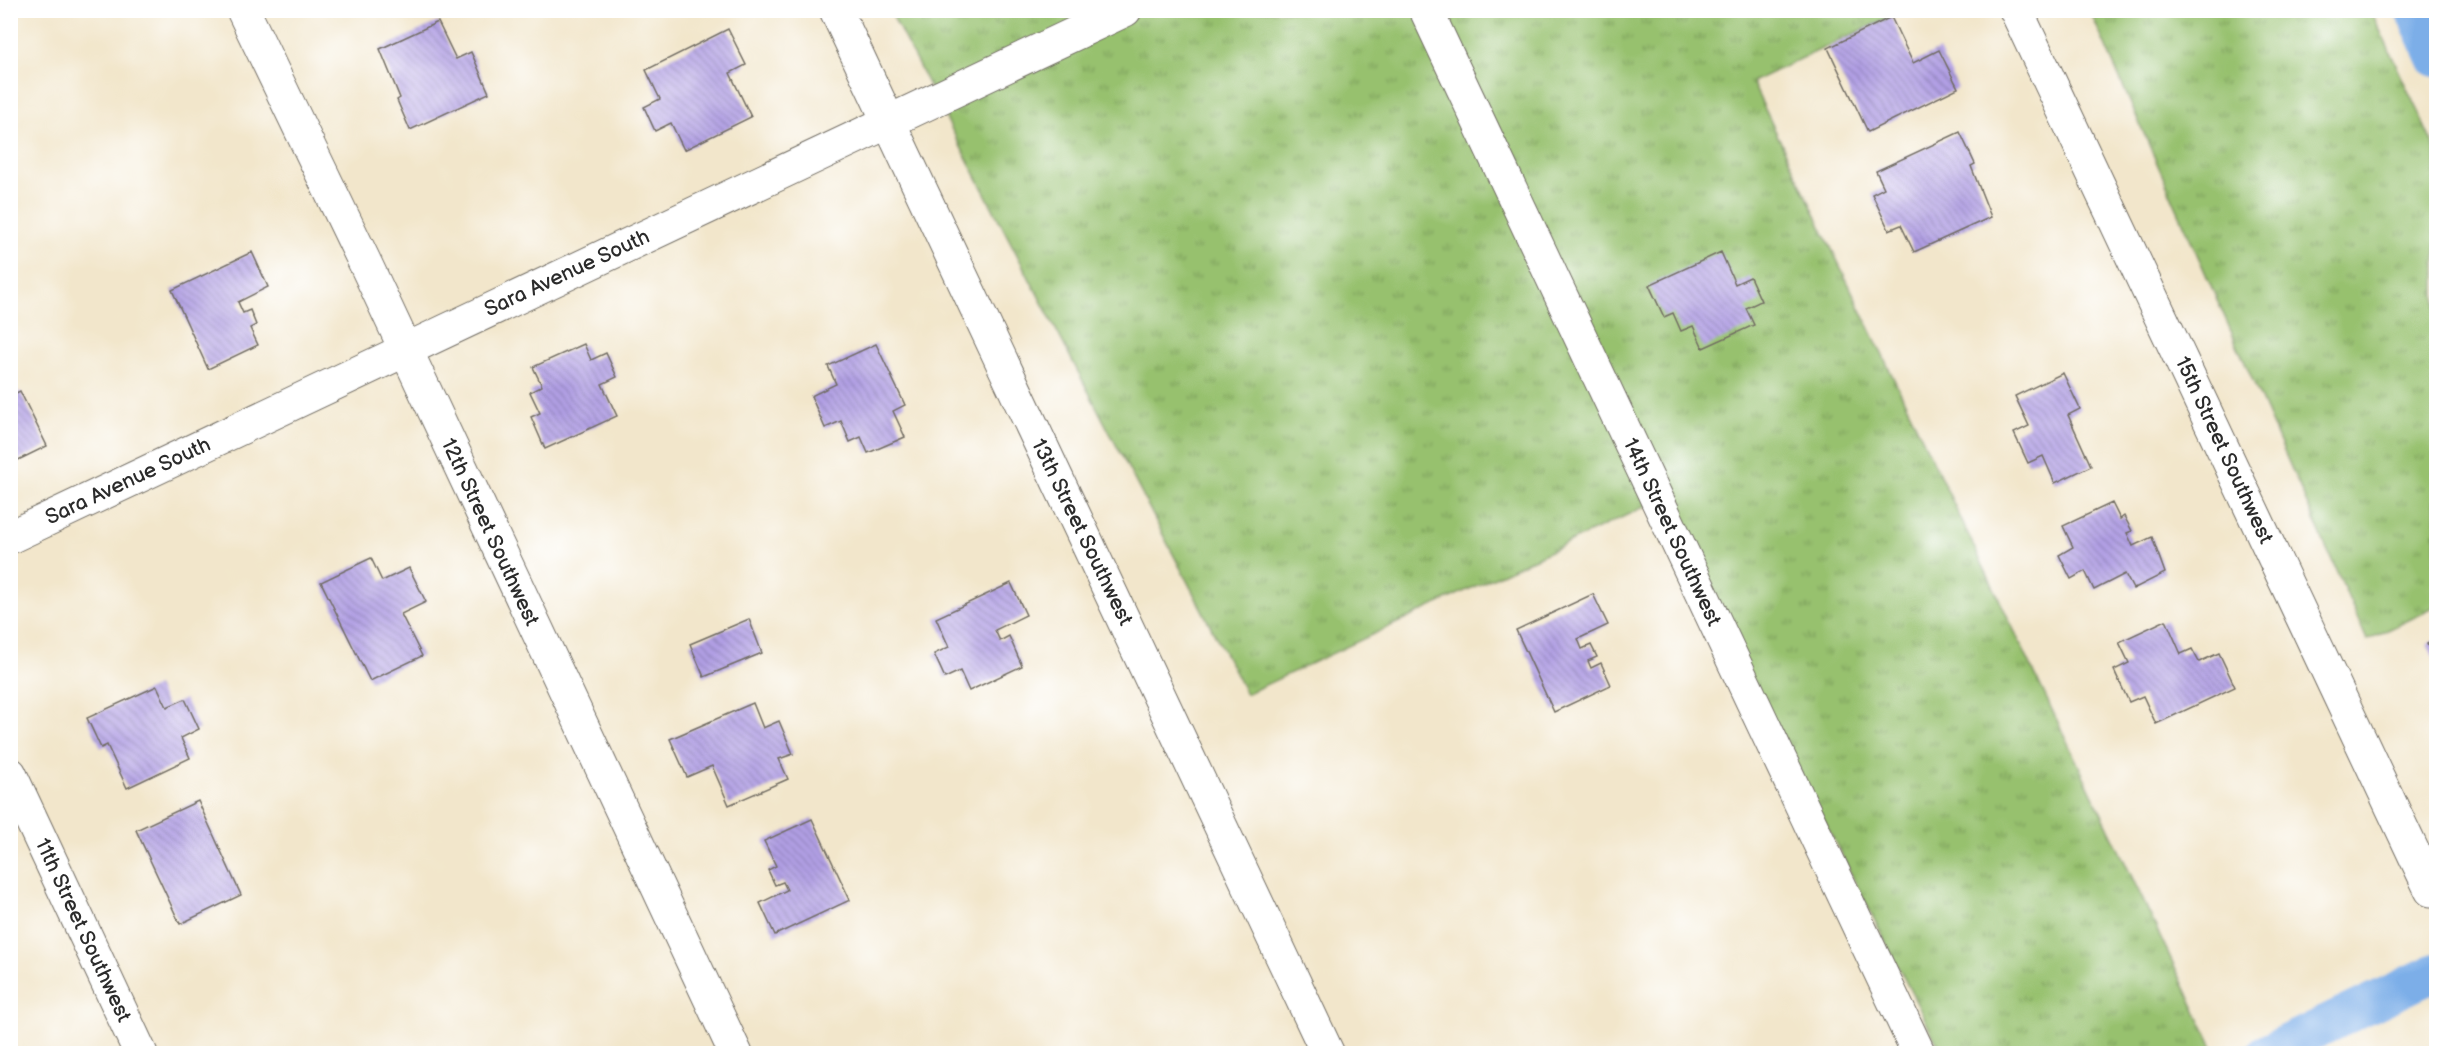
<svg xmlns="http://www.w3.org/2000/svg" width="2447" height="1064" font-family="'Balsamiq Sans',sans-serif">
<defs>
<pattern id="grass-tufts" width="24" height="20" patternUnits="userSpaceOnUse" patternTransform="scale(1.5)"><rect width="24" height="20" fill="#97c16e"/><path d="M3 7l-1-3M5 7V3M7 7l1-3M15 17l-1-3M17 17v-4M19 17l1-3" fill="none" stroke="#7b9d5b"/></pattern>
<pattern id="building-back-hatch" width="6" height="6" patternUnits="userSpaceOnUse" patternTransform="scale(1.5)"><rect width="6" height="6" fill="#b19fe4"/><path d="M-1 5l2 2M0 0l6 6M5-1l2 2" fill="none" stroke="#9082b9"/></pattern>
</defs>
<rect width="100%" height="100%" fill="#fff"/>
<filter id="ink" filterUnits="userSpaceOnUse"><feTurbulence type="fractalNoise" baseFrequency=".0167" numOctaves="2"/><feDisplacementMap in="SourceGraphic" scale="12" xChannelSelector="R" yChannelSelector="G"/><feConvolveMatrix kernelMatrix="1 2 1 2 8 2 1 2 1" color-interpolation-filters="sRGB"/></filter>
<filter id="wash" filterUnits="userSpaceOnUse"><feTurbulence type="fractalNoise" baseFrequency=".008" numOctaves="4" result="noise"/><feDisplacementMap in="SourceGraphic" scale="24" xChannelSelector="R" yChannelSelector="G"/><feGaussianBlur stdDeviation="1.35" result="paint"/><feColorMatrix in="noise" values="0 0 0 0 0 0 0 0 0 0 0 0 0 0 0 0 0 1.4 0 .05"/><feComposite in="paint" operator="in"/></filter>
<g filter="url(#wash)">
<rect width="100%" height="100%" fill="#f2e6cb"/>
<g fill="url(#grass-tufts)" stroke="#61764c" stroke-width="1.5">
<polygon points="890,11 1902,11 1752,82 2216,1053 1942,1053 1661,499 1246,694"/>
<polygon points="2090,11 2371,11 2436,151 2436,607 2367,640"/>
</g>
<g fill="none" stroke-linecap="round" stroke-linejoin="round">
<g stroke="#7caee8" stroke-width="38">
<polyline points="2414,10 2436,58"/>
<polyline points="2265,1054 2436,972"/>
</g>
</g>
<g id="blocks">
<g fill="url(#building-back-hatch)">
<polygon points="1891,17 1913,63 1939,50 1958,88 1868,132 1828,48"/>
<polygon points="438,22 456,59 471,52 489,93 410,130 397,100 400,98 380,49"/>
<polygon points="728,29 746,65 730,73 751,117 684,150 671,123 655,131 644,107 660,99 646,70"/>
<polygon points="1960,132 1975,164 1971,166 1991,217 1914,252 1901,225 1889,230 1872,194 1884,188 1876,171"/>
<polygon points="252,252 268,287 238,302 243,313 250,310 256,325 250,328 258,345 208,369 172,290"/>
<polygon points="1721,252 1735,284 1750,277 1761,301 1746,308 1754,325 1703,348 1693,326 1681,331 1673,313 1664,317 1649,285"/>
<polygon points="584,344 591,360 606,353 617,377 602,384 617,416 545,449 531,417 540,413 530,392 542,386 533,367"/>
<polygon points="876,344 905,405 893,411 905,437 868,453 861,437 850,442 841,421 825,428 811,396 836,384 828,366"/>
<polygon points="2063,373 2080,409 2068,415 2091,466 2055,483 2043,456 2028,463 2014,433 2029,426 2015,396"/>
<polygon points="20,391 47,446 10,464 10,396"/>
<polygon points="2112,503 2120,519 2124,516 2132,531 2127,533 2133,546 2152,537 2165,573 2133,589 2125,574 2094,590 2085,571 2071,579 2059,555 2073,547 2063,526"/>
<polygon points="371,558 382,581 409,568 426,602 401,614 422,656 370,681 321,582"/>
<polygon points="1011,583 1026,615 995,630 1000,641 1009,636 1022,666 969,691 960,671 945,678 934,654 949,647 936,618"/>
<polygon points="1593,594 1608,625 1578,639 1582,649 1591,645 1597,657 1588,661 1591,668 1601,663 1611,685 1554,712 1516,630"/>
<polygon points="749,619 762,653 704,677 690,644"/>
<polygon points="2166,620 2181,654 2192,649 2199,662 2219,653 2235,687 2156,724 2143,696 2129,702 2114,670 2129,663 2119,642"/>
<polygon points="2436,639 2436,663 2427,644"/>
<polygon points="157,686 167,707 185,699 199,729 181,738 190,758 127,788 107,745 101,748 87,718"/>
<polygon points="753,703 763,728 779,721 793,754 779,759 788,779 729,805 712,766 687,777 670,739"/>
<polygon points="198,801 241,895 180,924 136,830"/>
<polygon points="812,819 850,900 775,935 760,903 787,890 783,882 775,885 768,870 776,866 764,841"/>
</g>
</g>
</g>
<g filter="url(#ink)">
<use href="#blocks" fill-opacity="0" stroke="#716c63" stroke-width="1.5"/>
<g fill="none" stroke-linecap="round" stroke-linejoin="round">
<g stroke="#716c63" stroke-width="35">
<g id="minor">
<polyline points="243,10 366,265 736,1054"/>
<polyline points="836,10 1328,1054"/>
<polyline points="1426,10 1919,1054"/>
<polyline points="2016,10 2431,890"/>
<polyline points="10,537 1125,10"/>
<polyline points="10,774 141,1054"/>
</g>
</g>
<use href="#minor" stroke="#fff" stroke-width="33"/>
</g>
</g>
<g text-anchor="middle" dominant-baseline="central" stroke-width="5" stroke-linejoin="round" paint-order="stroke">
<g font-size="21" fill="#2b2b2b" stroke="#fff">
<text transform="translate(567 273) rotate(-25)">Sara Avenue South</text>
<text transform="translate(2224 450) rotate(65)">15th Street Southwest</text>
<text transform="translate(128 481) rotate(-25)">Sara Avenue South</text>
<text transform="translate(490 532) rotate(65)">12th Street Southwest</text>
<text transform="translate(1082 532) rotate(64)">13th Street Southwest</text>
<text transform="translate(1672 532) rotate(65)">14th Street Southwest</text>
<text transform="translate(83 930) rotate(65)">11th Street Southwest</text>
</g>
</g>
<rect width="2447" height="1064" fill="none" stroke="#fff" stroke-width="36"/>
</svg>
